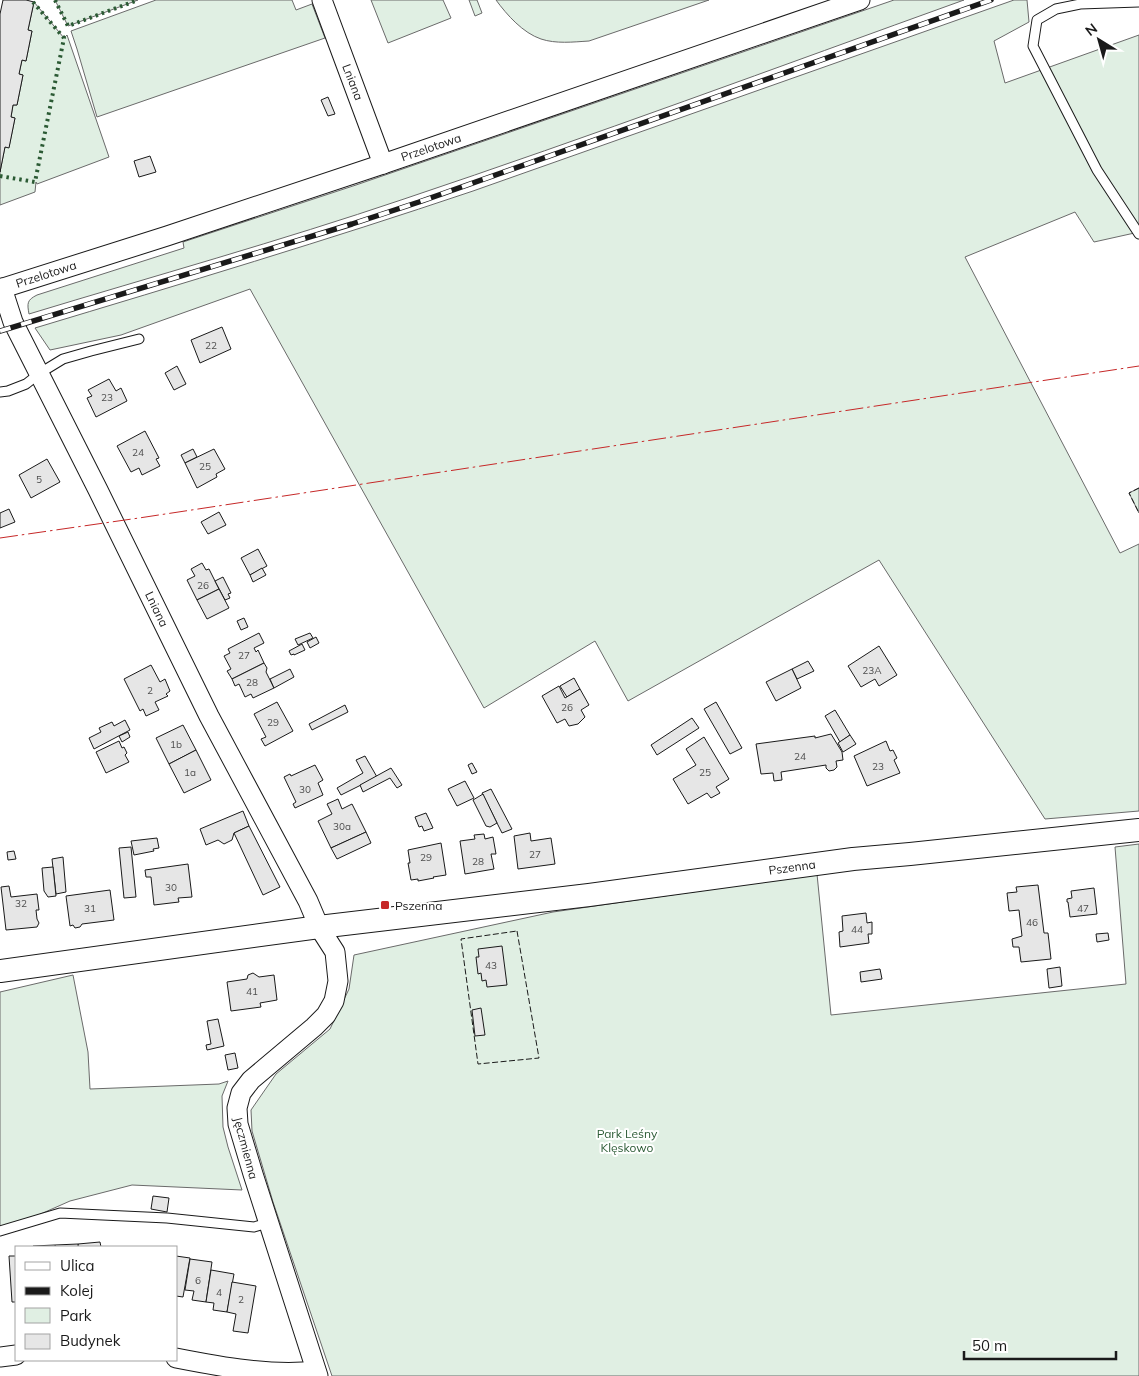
<svg xmlns="http://www.w3.org/2000/svg" width="1139" height="1376" font-family="Mulish,sans-serif">
<rect width="100%" height="100%" fill="#fff"/>
<g fill="#e0efe3" stroke="#6a6a6a">
<polygon points="55,0 138,0 68,26"/>
<polygon points="156,0 292,0 296,10 312,4 325,38 97,117 77,49 71,31"/>
<polygon points="371,0 443,0 451,18 388,43"/>
<polygon points="469,0 477,0 482,13 475,16"/>
<path d="M496,0H709L589,41C573,42 556,44 541,39C523,33 507,15 496,0Z"/>
<path d="M894,0H964C778,67 592,136 404,199C280,241 154,276 29,314C27,303 27,300 37,295L184,248L183,242L356,185Z"/>
<path d="M1014,0H1027L1029,22L994,41L1005,83L1139,35V232L1094,242L1075,212L965,257L1120,553L1139,544V811L1045,819L879,560L628,701L595,641L484,708L250,289L121,335L50,350L35,328C181,284 328,240 473,191Z"/>
<polygon points="34,2 64,38 67,35 109,157 37,184 36,182 35,192 0,205 0,172 5,147 9,147 15,118 11,117 13,105 17,105 23,75 19,74 22,60 26,61 32,31 28,30"/>
<polygon points="1139,488 1139,513 1129,493"/>
<polygon points="1139,844 1139,1376 332,1376 273,1202 252,1131 251,1110 276,1074 330,1029 349,989 354,955 553,912 817,874 831,1015 1126,984 1115,847"/>
<polygon points="73,975 88,1052 90,1089 219,1084 228,1081 222,1096 223,1127 228,1147 242,1190 132,1185 70,1201 0,1232 0,992"/>
</g>
<g fill="#e6e6e6" stroke="#1a1a1a">
<polygon points="3,0 26,0 34,2 28,30 32,31 26,61 22,60 19,74 23,75 17,105 13,105 11,117 15,118 9,148 5,147 0,172 0,14"/>
<polygon points="328,97 335,114 328,116 321,100"/>
<polygon points="150,156 156,172 139,177 134,161"/>
<polygon points="222,327 231,349 200,363 191,340"/>
<polygon points="177,366 186,384 174,390 165,373"/>
<polygon points="109,379 116,391 121,388 127,401 96,417 87,398 92,396 88,390"/>
<polygon points="145,431 159,458 156,459 160,466 142,475 139,468 131,472 117,446"/>
<polygon points="193,449 197,457 185,463 181,455"/>
<polygon points="214,449 225,469 216,474 217,477 197,488 185,463"/>
<polygon points="47,459 60,482 31,498 19,475"/>
<polygon points="9,509 15,522 0,528 0,513"/>
<polygon points="219,512 226,525 208,534 201,522"/>
<polygon points="258,549 267,566 250,575 241,558"/>
<polygon points="202,563 206,570 209,569 219,589 197,600 187,580 195,576 191,569"/>
<polygon points="262,568 266,575 253,582 250,575"/>
<polygon points="223,577 231,593 228,594 230,598 225,600 215,581"/>
<polygon points="219,589 229,608 207,619 197,600"/>
<polygon points="244,618 248,627 241,630 237,621"/>
<polygon points="259,633 264,643 254,648 256,652 258,650 264,663 232,679 227,671 231,669 224,656 230,653 228,649"/>
<polygon points="310,633 313,638 298,645 295,639"/>
<polygon points="316,637 319,643 310,648 307,642"/>
<polygon points="302,644 305,650 294,655 294,654 291,655 289,651"/>
<polygon points="879,646 897,675 879,686 875,679 861,687 848,666"/>
<polygon points="808,661 814,671 797,679 792,669"/>
<polygon points="264,663 267,668 266,672 274,688 253,698 251,694 245,697 239,684 235,686 232,679"/>
<polygon points="151,665 160,682 165,679 170,691 166,694 168,696 155,702 159,710 146,716 143,709 140,711 124,679"/>
<polygon points="290,669 294,677 274,688 270,679"/>
<polygon points="792,669 801,688 776,701 766,682"/>
<polygon points="574,678 580,689 567,697 560,686"/>
<polygon points="559,686 565,698 580,689 589,705 581,710 585,717 578,724 569,726 565,719 557,723 542,696"/>
<polygon points="277,702 293,731 265,746 261,739 266,737 254,714"/>
<polygon points="716,702 742,748 730,754 704,709"/>
<polygon points="345,705 348,712 312,730 309,724"/>
<polygon points="835,710 850,735 840,742 825,716"/>
<polygon points="692,718 699,728 657,755 651,745"/>
<polygon points="125,720 130,730 94,749 89,738 101,732 99,728 112,722 114,726"/>
<polygon points="183,725 196,750 169,764 156,738"/>
<polygon points="128,732 130,737 122,742 119,736"/>
<polygon points="831,734 842,752 843,760 836,761 837,767 834,770 829,771 826,768 826,765 781,772 782,780 774,781 773,773 761,774 756,744 815,736 815,738"/>
<polygon points="850,735 856,744 843,752 838,743"/>
<polygon points="704,737 729,779 716,787 720,793 711,798 707,793 688,804 673,779 696,765 686,749"/>
<polygon points="119,741 122,748 124,747 127,753 125,755 129,762 106,773 96,752"/>
<polygon points="886,741 890,751 893,750 897,758 894,760 900,773 867,786 854,756"/>
<polygon points="196,750 211,780 184,793 169,764"/>
<polygon points="365,756 377,777 341,795 337,788 363,773 356,760"/>
<polygon points="472,763 477,772 472,774 468,765"/>
<polygon points="315,765 323,780 318,783 323,795 295,808 293,804 296,802 284,777 290,774 291,776"/>
<polygon points="391,768 402,785 397,788 390,778 363,792 360,785"/>
<polygon points="465,781 474,798 457,806 448,789"/>
<polygon points="491,789 512,829 502,833 482,793"/>
<polygon points="483,794 497,823 490,827 486,826 473,800"/>
<polygon points="338,799 342,809 352,804 366,832 331,848 318,821 332,814 327,804"/>
<polygon points="243,811 249,826 234,833 232,840 224,844 218,840 206,845 200,829"/>
<polygon points="426,813 433,828 424,831 422,826 419,827 415,817"/>
<polygon points="249,826 280,887 263,895 234,833"/>
<polygon points="366,832 371,843 337,859 331,848"/>
<polygon points="530,833 531,841 551,838 555,864 518,869 514,836"/>
<polygon points="484,834 485,839 493,837 496,854 491,854 494,869 465,874 460,841 475,839 474,835"/>
<polygon points="157,838 159,848 153,849 154,851 134,855 131,841"/>
<polygon points="441,843 446,875 433,877 434,878 418,881 418,879 411,880 408,863 410,863 408,850"/>
<polygon points="131,847 136,897 124,898 119,848"/>
<polygon points="14,851 16,859 8,860 7,852"/>
<polygon points="63,857 66,892 56,894 52,859"/>
<polygon points="188,864 192,897 178,898 179,902 154,905 151,877 146,877 145,870"/>
<polygon points="53,867 56,896 48,897 44,891 42,868"/>
<polygon points="1038,885 1044,933 1048,933 1051,959 1021,962 1019,947 1013,947 1012,939 1022,936 1019,910 1009,911 1007,893 1017,892 1016,887"/>
<polygon points="9,886 11,897 37,894 39,910 36,910 37,919 39,923 37,927 6,930 1,887"/>
<polygon points="1094,888 1097,914 1070,917 1068,902 1067,902 1067,899 1072,898 1071,891"/>
<polygon points="110,890 114,920 82,924 80,927 75,928 73,925 70,926 66,896"/>
<polygon points="866,913 867,923 872,922 872,934 868,934 869,943 840,947 839,932 843,931 842,916"/>
<polygon points="1108,933 1109,940 1097,942 1096,934"/>
<polygon points="502,946 507,985 487,987 486,980 482,981 481,973 478,974 476,957 479,957 478,949"/>
<polygon points="1060,967 1062,986 1049,988 1047,969"/>
<polygon points="880,969 882,979 861,982 860,972"/>
<polygon points="253,973 259,977 274,975 277,1000 260,1003 261,1007 231,1011 227,982 247,979 248,975"/>
<polygon points="481,1008 485,1035 475,1036 472,1010"/>
<polygon points="218,1019 224,1046 207,1050 206,1045 211,1044 207,1021"/>
<polygon points="235,1053 238,1068 228,1070 225,1055"/>
<polygon points="153,1196 169,1198 167,1212 151,1209"/>
<polygon points="100,1242 101,1247 78,1247 78,1244"/>
<polygon points="78,1244 78,1247 55,1247 55,1245"/>
<polygon points="55,1245 55,1247 33,1247 33,1246"/>
<polygon points="9,1256 16,1256 16,1302 12,1302"/>
<polygon points="176,1256 190,1258 183,1297 176,1296"/>
<polygon points="190,1259 212,1262 206,1302 192,1300 194,1291 185,1290"/>
<polygon points="211,1270 234,1274 227,1312 213,1310 214,1303 206,1302"/>
<polygon points="232,1282 256,1286 248,1333 233,1331 236,1314 227,1312"/>
</g>
<g fill="none" stroke-linecap="round" stroke-linejoin="round">
<g stroke="#1a1a1a" stroke-width="11">
<g id="service">
<polyline points="1139,2 1080,4 1056,9 1037,20 1033,46 1097,170 1139,234"/>
<polyline points="0,392 8,391 26,384 40,373 63,359 91,351 139,339"/>
<polyline points="0,1231 60,1213 167,1218 254,1227 268,1223"/>
</g>
</g>
<g stroke="#1a1a1a" stroke-width="21">
<g id="minor">
<polyline points="322,0 383,164"/>
<polyline points="2,288 13,322 98,490 209,716 308,901 319,927 335,952 338,981 334,1001 326,1015 314,1027 251,1080 241,1093 237,1108 238,1124 253,1174 318,1376"/>
<polyline points="0,289 167,236 383,164 860,0"/>
<polyline points="0,1357 16,1355"/>
<path d="M176,1358C222,1367 270,1376 316,1371"/>
</g>
</g>
<g stroke="#1a1a1a" stroke-width="24">
<polyline id="tertiary" points="0,971 319,927 589,895 853,859 910,854 1139,830"/>
</g>
<use href="#service" stroke="#fff" stroke-width="9"/>
<use href="#minor" stroke="#fff" stroke-width="19"/>
<use href="#tertiary" stroke="#fff" stroke-width="22"/>
<g stroke="#1a1a1a" stroke-width="5.5">
<polyline id="rail" points="0,331 352,224 419,202 991,0"/>
</g>
<use href="#rail" stroke="#fff" stroke-width="4" stroke-dasharray="11" stroke-linecap="butt"/>
<g stroke="#2b5a34" stroke-width="4" stroke-dasharray="2.5 4" stroke-linecap="butt">
<polyline points="55,0 68,26 138,0"/>
<polyline points="0,176 35,182 64,38 33,2"/>
</g>
<g stroke="#1a1a1a" stroke-width="1" stroke-dasharray="6 2.5" stroke-linecap="butt">
<polyline points="1139,488 1129,493 1139,513"/>
<polygon points="517,931 539,1058 478,1064 461,939"/>
</g>
<polyline stroke="#c62828" stroke-width="1" stroke-dasharray="18 4 2.5 4" stroke-linecap="butt" points="0,538 139,518 1139,366"/>
</g>
<rect fill="#c62828" stroke="#fff" stroke-width="2" x="380" y="900" width="10" height="10" rx="2.5"/>
<g text-anchor="middle" dominant-baseline="central" stroke-width="4" stroke-linejoin="round" paint-order="stroke">
<g font-size="10" fill="#4d4d4d">
<text x="211" y="345">22</text>
<text x="107" y="397">23</text>
<text x="138" y="452">24</text>
<text x="205" y="466">25</text>
<text x="39" y="479">5</text>
<text x="203" y="585">26</text>
<text x="244" y="655">27</text>
<text x="872" y="670">23A</text>
<text x="252" y="682">28</text>
<text x="150" y="690">2</text>
<text x="567" y="707">26</text>
<text x="273" y="722">29</text>
<text x="176" y="744">1b</text>
<text x="800" y="756">24</text>
<text x="878" y="766">23</text>
<text x="190" y="772">1a</text>
<text x="705" y="772">25</text>
<text x="305" y="789">30</text>
<text x="342" y="826">30a</text>
<text x="535" y="854">27</text>
<text x="426" y="857">29</text>
<text x="478" y="861">28</text>
<text x="171" y="887">30</text>
<text x="21" y="903">32</text>
<text x="90" y="908">31</text>
<text x="1083" y="908">47</text>
<text x="1032" y="922">46</text>
<text x="857" y="929">44</text>
<text x="491" y="965">43</text>
<text x="252" y="991">41</text>
<text x="198" y="1280">6</text>
<text x="219" y="1292">4</text>
<text x="241" y="1299">2</text>
</g>
<g font-size="12" fill="#1a1a1a" stroke="#fff">
<text transform="translate(353 82) rotate(69)">Lniana</text>
<text transform="translate(431 147) rotate(-19)">Przelotowa</text>
<text transform="translate(46 274) rotate(-18)">Przelotowa</text>
<text transform="translate(157 609) rotate(64)">Lniana</text>
<text transform="translate(792 867) rotate(-8)">Pszenna</text>
<text transform="translate(246 1148) rotate(75)">Jęczmienna</text>
</g>
<g font-size="12" fill="#1a1a1a" stroke="#fff" text-anchor="start">
<text x="395" y="905">Pszenna</text>
</g>
<g font-size="12" fill="#2b5a34" stroke="#fff">
<text x="627" y="1133">Park Leśny<tspan x="627" dy="14">Klęskowo</tspan></text>
</g>
</g>
<rect x="15" y="1246" width="162" height="115" fill="#ffffff" stroke="#a3a3a3"/>
<rect x="25" y="1262" width="25" height="8" fill="#ffffff" stroke="#a3a3a3"/>
<text x="60" y="1271" font-size="15" fill="#1a1a1a">Ulica</text>
<rect x="25" y="1287" width="25" height="8" fill="#1a1a1a" stroke="#a3a3a3"/>
<text x="60" y="1296" font-size="15" fill="#1a1a1a">Kolej</text>
<rect x="25" y="1308" width="25" height="15" fill="#e0efe3" stroke="#a3a3a3"/>
<text x="60" y="1321" font-size="15" fill="#1a1a1a">Park</text>
<rect x="25" y="1334" width="25" height="15" fill="#e6e6e6" stroke="#a3a3a3"/>
<text x="60" y="1346" font-size="15" fill="#1a1a1a">Budynek</text>
<g transform="translate(1099 40) rotate(323)" stroke="#ffffff" stroke-width="4" paint-order="stroke">
<path d="M0-4L9 19L0 12L-9 19Z" fill="#1a1a1a"/>
<text y="-8" font-size="14" font-weight="bold" text-anchor="middle" fill="#1a1a1a">N</text>
</g>
<path d="M964 1351v8h152v-8" fill="none" stroke="#1a1a1a" stroke-width="2.5"/>
<text x="972" y="1351" font-size="15" fill="#1a1a1a" stroke="#ffffff" stroke-width="4" paint-order="stroke">50 m</text>
</svg>
